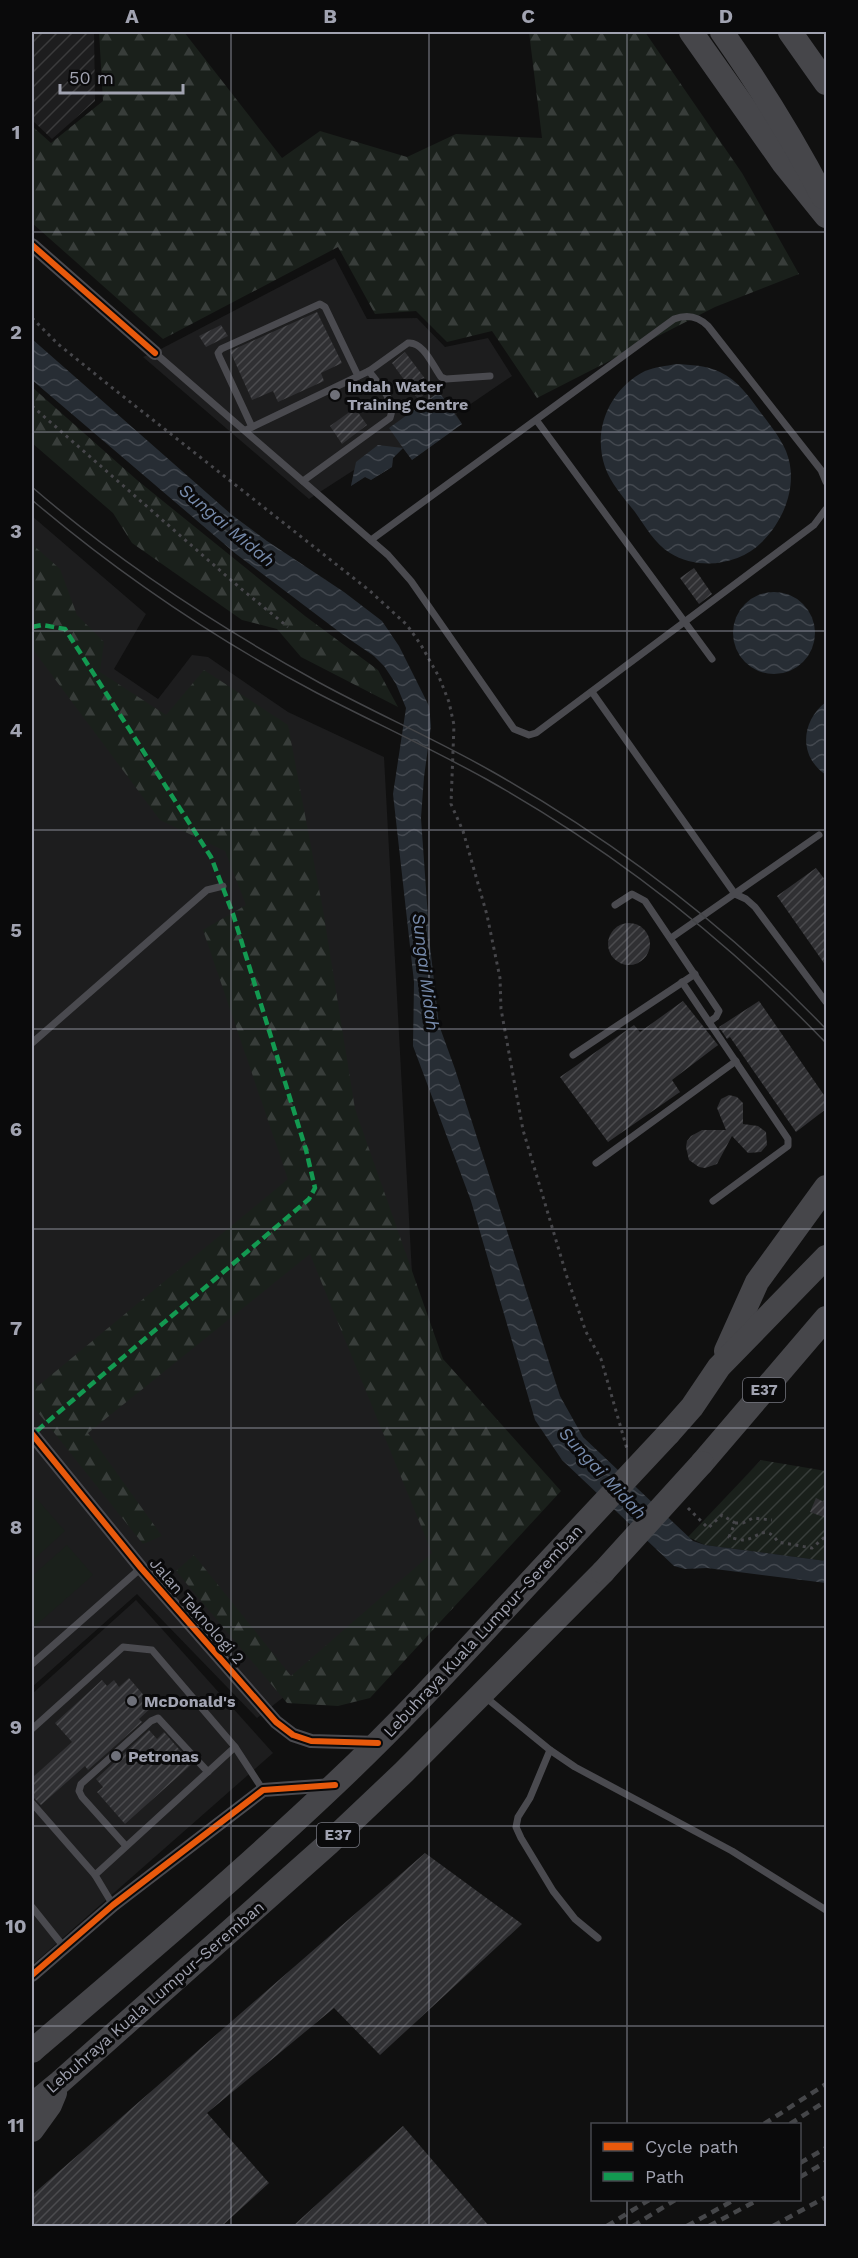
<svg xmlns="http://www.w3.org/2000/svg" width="858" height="2258" font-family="'Work Sans',sans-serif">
<defs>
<pattern id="industrial-furrows" width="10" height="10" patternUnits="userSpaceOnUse" patternTransform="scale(1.5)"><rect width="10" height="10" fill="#1d1d1e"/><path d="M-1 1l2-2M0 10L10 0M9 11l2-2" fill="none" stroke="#3b3b3c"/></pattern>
<pattern id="forest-firs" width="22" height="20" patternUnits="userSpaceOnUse" patternTransform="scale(1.5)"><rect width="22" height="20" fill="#1a201b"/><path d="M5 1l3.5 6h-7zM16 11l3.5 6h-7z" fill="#383d3a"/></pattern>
<pattern id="garden-furrows" width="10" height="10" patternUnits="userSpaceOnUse" patternTransform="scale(1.5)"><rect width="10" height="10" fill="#1a201b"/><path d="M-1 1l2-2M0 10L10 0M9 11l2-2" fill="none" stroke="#383d3a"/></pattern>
<pattern id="water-waves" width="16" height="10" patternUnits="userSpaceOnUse" patternTransform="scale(1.5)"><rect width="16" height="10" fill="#272d34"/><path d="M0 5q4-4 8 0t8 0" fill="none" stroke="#43484f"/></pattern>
<pattern id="building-hatch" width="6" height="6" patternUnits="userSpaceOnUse" patternTransform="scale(1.5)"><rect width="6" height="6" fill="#303033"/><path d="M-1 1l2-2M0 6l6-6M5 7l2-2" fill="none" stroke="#4b4b4e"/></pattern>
</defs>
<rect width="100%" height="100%" fill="#101010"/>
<g fill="#1d1d1e">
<polygon points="335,258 367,319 417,318 445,347 488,338 512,376 456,414 462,424 412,460 403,448 393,458 392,467 371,480 365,477 351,486 354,470 309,499 143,357 155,352"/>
<polygon points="32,516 146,614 114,669 158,699 192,655 208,657 288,712 384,757 418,1384 472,1531 299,1685 257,1718 137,1594 32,1687"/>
<polygon points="136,1600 273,1753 32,1965 32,1694"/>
</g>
<polygon fill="url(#industrial-furrows)" points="32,32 94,32 95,101 52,139 32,120"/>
<g fill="#1a201b">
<polygon points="36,1498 65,1531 32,1561 32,1502"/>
<polygon points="67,1545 93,1575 34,1627 32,1625 32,1576"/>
</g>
<g fill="url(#forest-firs)">
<polygon points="99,32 184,32 282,158 320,131 407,157 456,134 542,138 529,32 645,32 742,173 799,274 715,307 537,398 492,331 447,342 416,311 375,314 338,247 163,339 32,223 32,126 51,143 103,101"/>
<polygon points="32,387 137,480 305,616 378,670 398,707 301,657 277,629 242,620 132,543 113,513 32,443"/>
<polygon points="32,544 60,569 77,615 104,642 100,672 166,715 204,670 288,725 323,910 355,1109 443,1359 561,1491 370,1698 338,1706 287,1703 176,1571 194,1555 291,1676 432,1553 310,1254 88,1433 162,1536 143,1544 32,1405 32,1377 38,1386 288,1179 203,930 246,905 225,851 160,820 34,651 32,653"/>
</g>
<polygon fill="url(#garden-furrows)" points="761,1460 826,1471 826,1561 705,1545 688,1537"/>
<g fill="url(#water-waves)">
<polygon points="32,339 232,515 267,541 344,592 382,621 399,646 429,706 431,726 424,777 421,818 430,946 439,1025 455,1069 560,1396 583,1437 693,1541 705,1545 826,1561 826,1583 707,1568 685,1569 674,1566 562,1460 535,1420 471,1201 413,1046 414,982 393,794 406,708 396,684 384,666 374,656 346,637 236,554 32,380"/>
<path d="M676,364C691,365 706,365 720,372C738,380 750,398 761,413C770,425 780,437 786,451C799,483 785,519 762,542C739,565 699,571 670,553C655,544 645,526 635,512C624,498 611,484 605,467C592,429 610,389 645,371C655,367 666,366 676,364Z"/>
<polygon points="439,392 462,424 412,460 403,448 393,458 392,467 371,480 365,477 351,486 356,462 378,445 403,448 389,428"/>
<circle cx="774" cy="633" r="41"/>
<path d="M826,702V775C798,756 801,721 826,702Z"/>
</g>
<g fill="url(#building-hatch)">
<polygon points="317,312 342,363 321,373 324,381 278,402 273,391 252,400 230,351"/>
<polygon points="221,325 228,336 206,347 199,336"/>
<polygon points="405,352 432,388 418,399 392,363"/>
<polygon points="355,408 367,425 342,444 330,426"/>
<polygon points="694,568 712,594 699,604 680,578"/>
<polygon points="816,868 826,881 826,966 777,896"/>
<circle cx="629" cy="944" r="21"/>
<polygon points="683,1001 718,1045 672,1080 680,1092 608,1142 560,1077 634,1025 640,1032"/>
<polygon points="759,1001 826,1098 826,1109 796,1132 730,1037 727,1039 719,1027"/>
<polygon points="729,1095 737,1097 743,1103 743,1124 758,1126 766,1132 767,1145 761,1152 748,1153 732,1136 717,1164 705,1168 699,1167 689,1160 686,1147 687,1141 691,1136 702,1130 726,1130 717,1108 721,1099"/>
<polygon points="816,1498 826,1503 826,1518 810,1512"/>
<polygon points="129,1678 153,1706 139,1719 142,1722 88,1770 85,1766 41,1805 32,1796 32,1778 72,1742 55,1723 102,1680 107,1686 114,1680 119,1687"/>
<polygon points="149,1730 157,1739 164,1732 192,1764 125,1824 97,1792 103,1787 96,1779"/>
<polygon points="425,1853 522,1924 380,2055 334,2008 207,2113 269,2183 222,2226 32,2226 32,2195"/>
<polygon points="403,2126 489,2226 293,2226"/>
</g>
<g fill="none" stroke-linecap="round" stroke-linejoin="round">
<g stroke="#46464a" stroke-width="3" stroke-dasharray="3 4.5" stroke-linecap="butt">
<polyline points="32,318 58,344 115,390 370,591 407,625 421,645 439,677 449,702 454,725 451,804 463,831 487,915 500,978 501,1009 523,1130 567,1277 586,1332 601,1359 627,1449"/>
<polyline points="32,406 239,587 288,627"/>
<path d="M688,1508L708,1528L722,1515L735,1523L729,1537C733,1538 740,1540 744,1540C759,1538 765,1523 778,1542L812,1548L826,1536"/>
<polyline points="735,1523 743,1523 753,1518 772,1520"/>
</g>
<g stroke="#4a4a4f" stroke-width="7">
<polyline points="155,353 388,555 411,581 514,729 529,735 536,733 814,525 826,509"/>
<polyline points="537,421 712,659"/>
<polyline points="252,427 219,356 218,353 221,349 320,304 325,307 358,376"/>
<path d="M246,430L369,371L408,343C423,341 433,366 441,377L446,379L490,376"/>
<path d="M303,481L390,418C397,401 378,384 369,371"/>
<path d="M371,540L674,319C687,314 698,316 708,326L821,470L826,482"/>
<polyline points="592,692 735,894 746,899 755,907 826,1002"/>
<polyline points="615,905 632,894 645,901 719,1011 716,1017 709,1022"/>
<polyline points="671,938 819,835"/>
<polyline points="682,982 788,1139 788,1146 713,1201"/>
<polyline points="32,1043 207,890 223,886"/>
<polyline points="573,1055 695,974"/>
<polyline points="596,1163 736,1061"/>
<polyline points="32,1664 141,1568"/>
<polyline points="484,1696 550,1750 575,1767 732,1851 826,1910"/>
<polyline points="32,1729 123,1647 152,1650 235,1747 263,1790"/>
<polyline points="550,1750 530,1798 518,1817 516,1827 521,1838 553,1891 575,1919 598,1938"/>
<polyline points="32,1803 95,1875 235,1747"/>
<polyline points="126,1846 82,1797 79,1791 81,1784 151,1721 158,1718 208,1772"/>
<polyline points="95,1875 113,1905"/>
<polyline points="32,1907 64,1947"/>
</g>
<g stroke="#4a4a4f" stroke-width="14">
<polyline points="32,245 155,353"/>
<polyline points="32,1434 141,1568 276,1722 293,1735 311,1741 378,1743"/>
<polyline points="32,1975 113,1905 263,1790 333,1785"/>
</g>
<g stroke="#46464a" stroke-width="24">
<polyline points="691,32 784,164 826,216"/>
<path d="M722,32C759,85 793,139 823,197"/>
<polyline points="790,32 826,83"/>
<polyline points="726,1351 757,1282 826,1187"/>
<polyline points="669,1433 692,1407 719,1367 826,1257"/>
<polyline points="702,1463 826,1318"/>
<path d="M32,2051C134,1964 237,1877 335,1784C417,1707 491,1623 568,1541"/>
<polyline points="32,2105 60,2082 328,1844 404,1772 603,1572"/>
<polyline points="32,2130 50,2105 55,2093"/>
</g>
<g stroke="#454649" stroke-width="1.5">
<path d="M32,487C121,564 217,626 320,683C377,714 437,740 493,772C616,842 728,927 826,1029"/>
<path d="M32,500C119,574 215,639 317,693C373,722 430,748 486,779C611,849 727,940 826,1043"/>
</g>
<g stroke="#454649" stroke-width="4.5" stroke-dasharray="8 6" stroke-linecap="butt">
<polyline points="764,2124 826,2084"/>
<polyline points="790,2124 826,2101"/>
<polyline points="800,2163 826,2148"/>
<polyline points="800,2177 826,2162"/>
<polyline points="607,2226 649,2200"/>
<polyline points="633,2226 675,2200"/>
<polyline points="687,2226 734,2200"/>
<polyline points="709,2226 758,2200"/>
<polyline points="773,2226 826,2197"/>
</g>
<g stroke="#46464a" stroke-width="24">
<polyline points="568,1541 669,1433"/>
<polyline points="603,1572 702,1463"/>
</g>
<polyline stroke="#139951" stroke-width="4.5" stroke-dasharray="9 4.5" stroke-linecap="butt" points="32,627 42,625 65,629 211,857 233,914 306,1150 315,1188 309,1199 32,1435"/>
<g stroke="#0a0a0b" stroke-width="10">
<g id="cycleway">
<polyline points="32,245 155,353"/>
<polyline points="32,1434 141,1568 276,1722 293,1735 311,1741 378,1743"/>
<polyline points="32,1975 113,1905 263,1790 335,1785"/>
</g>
</g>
<use href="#cycleway" stroke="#e8590c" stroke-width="6"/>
</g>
<path fill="none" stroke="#a1a3b1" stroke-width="1.5" stroke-opacity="0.55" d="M231,32V2226M429,32V2226M627,32V2124M32,232H826M32,432H826M32,631H826M32,830H826M32,1029H826M32,1229H826M32,1428H826M32,1627H826M32,1826H826M32,2026H826M627,2200V2226"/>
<g fill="#6e7079" stroke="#0a0a0b" stroke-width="2">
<circle cx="335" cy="395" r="6"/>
<circle cx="132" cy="1701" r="6"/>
<circle cx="116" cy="1756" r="6"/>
</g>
<g text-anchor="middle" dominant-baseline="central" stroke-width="6" stroke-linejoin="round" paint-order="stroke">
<g fill="#0a0a0b" stroke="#74757f" stroke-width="1.5">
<rect x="743" y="1378" width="42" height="24" rx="4.5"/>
<rect x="317" y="1823" width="42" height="24" rx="4.5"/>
</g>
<g font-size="15" font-weight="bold" fill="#a1a3b1">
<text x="764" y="1390">E37</text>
<text x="338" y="1835">E37</text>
</g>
<g font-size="16" font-weight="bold" fill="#a1a3b1" stroke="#0a0a0b" text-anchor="start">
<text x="347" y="386">Indah Water<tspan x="347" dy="18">Training Centre</tspan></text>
<text x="144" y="1701">McDonald's</text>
<text x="128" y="1756">Petronas</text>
</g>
<g font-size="16" fill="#a1a3b1" stroke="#0a0a0b">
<text transform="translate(197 1611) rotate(49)">Jalan Teknologi 2</text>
<text transform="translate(483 1631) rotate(-47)">Lebuhraya Kuala Lumpur–Seremban</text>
<text transform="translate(155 1997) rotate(-41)">Lebuhraya Kuala Lumpur–Seremban</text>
</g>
<g font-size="18" font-style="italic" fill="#778bac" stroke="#0a0a0b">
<text transform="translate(227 525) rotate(40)">Sungai Midah</text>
<text transform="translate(426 972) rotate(83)">Sungai Midah</text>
<text transform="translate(603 1473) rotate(47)">Sungai Midah</text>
</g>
</g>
<rect width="858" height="2258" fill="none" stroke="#0a0a0b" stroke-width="66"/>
<rect x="591" y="2123" width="210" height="78" fill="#0a0a0b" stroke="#46474d" stroke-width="1.5"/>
<rect x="603" y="2142" width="30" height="9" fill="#e8590c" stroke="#46474d" stroke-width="1.5"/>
<text x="645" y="2153" font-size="18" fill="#a1a3b1">Cycle path</text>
<rect x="603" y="2172" width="30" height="9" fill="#139951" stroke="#46474d" stroke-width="1.5"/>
<text x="645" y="2183" font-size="18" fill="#a1a3b1">Path</text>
<path d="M60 84v9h123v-9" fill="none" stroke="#a1a3b1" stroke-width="3"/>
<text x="69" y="84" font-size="18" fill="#a1a3b1" stroke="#0a0a0b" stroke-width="4.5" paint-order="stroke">50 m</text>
<rect x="33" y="33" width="792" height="2192" fill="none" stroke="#a1a3b1" stroke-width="2"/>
<g font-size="20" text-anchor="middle" font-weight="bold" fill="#a1a3b1">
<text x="132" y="23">A</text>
<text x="330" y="23">B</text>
<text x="528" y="23">C</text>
<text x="726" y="23">D</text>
<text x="16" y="139">1</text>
<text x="16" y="339">2</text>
<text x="16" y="538">3</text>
<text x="16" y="737">4</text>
<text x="16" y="937">5</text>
<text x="16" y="1136">6</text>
<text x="16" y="1335">7</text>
<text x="16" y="1534">8</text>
<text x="16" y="1734">9</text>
<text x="16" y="1933">10</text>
<text x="16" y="2132">11</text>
</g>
</svg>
